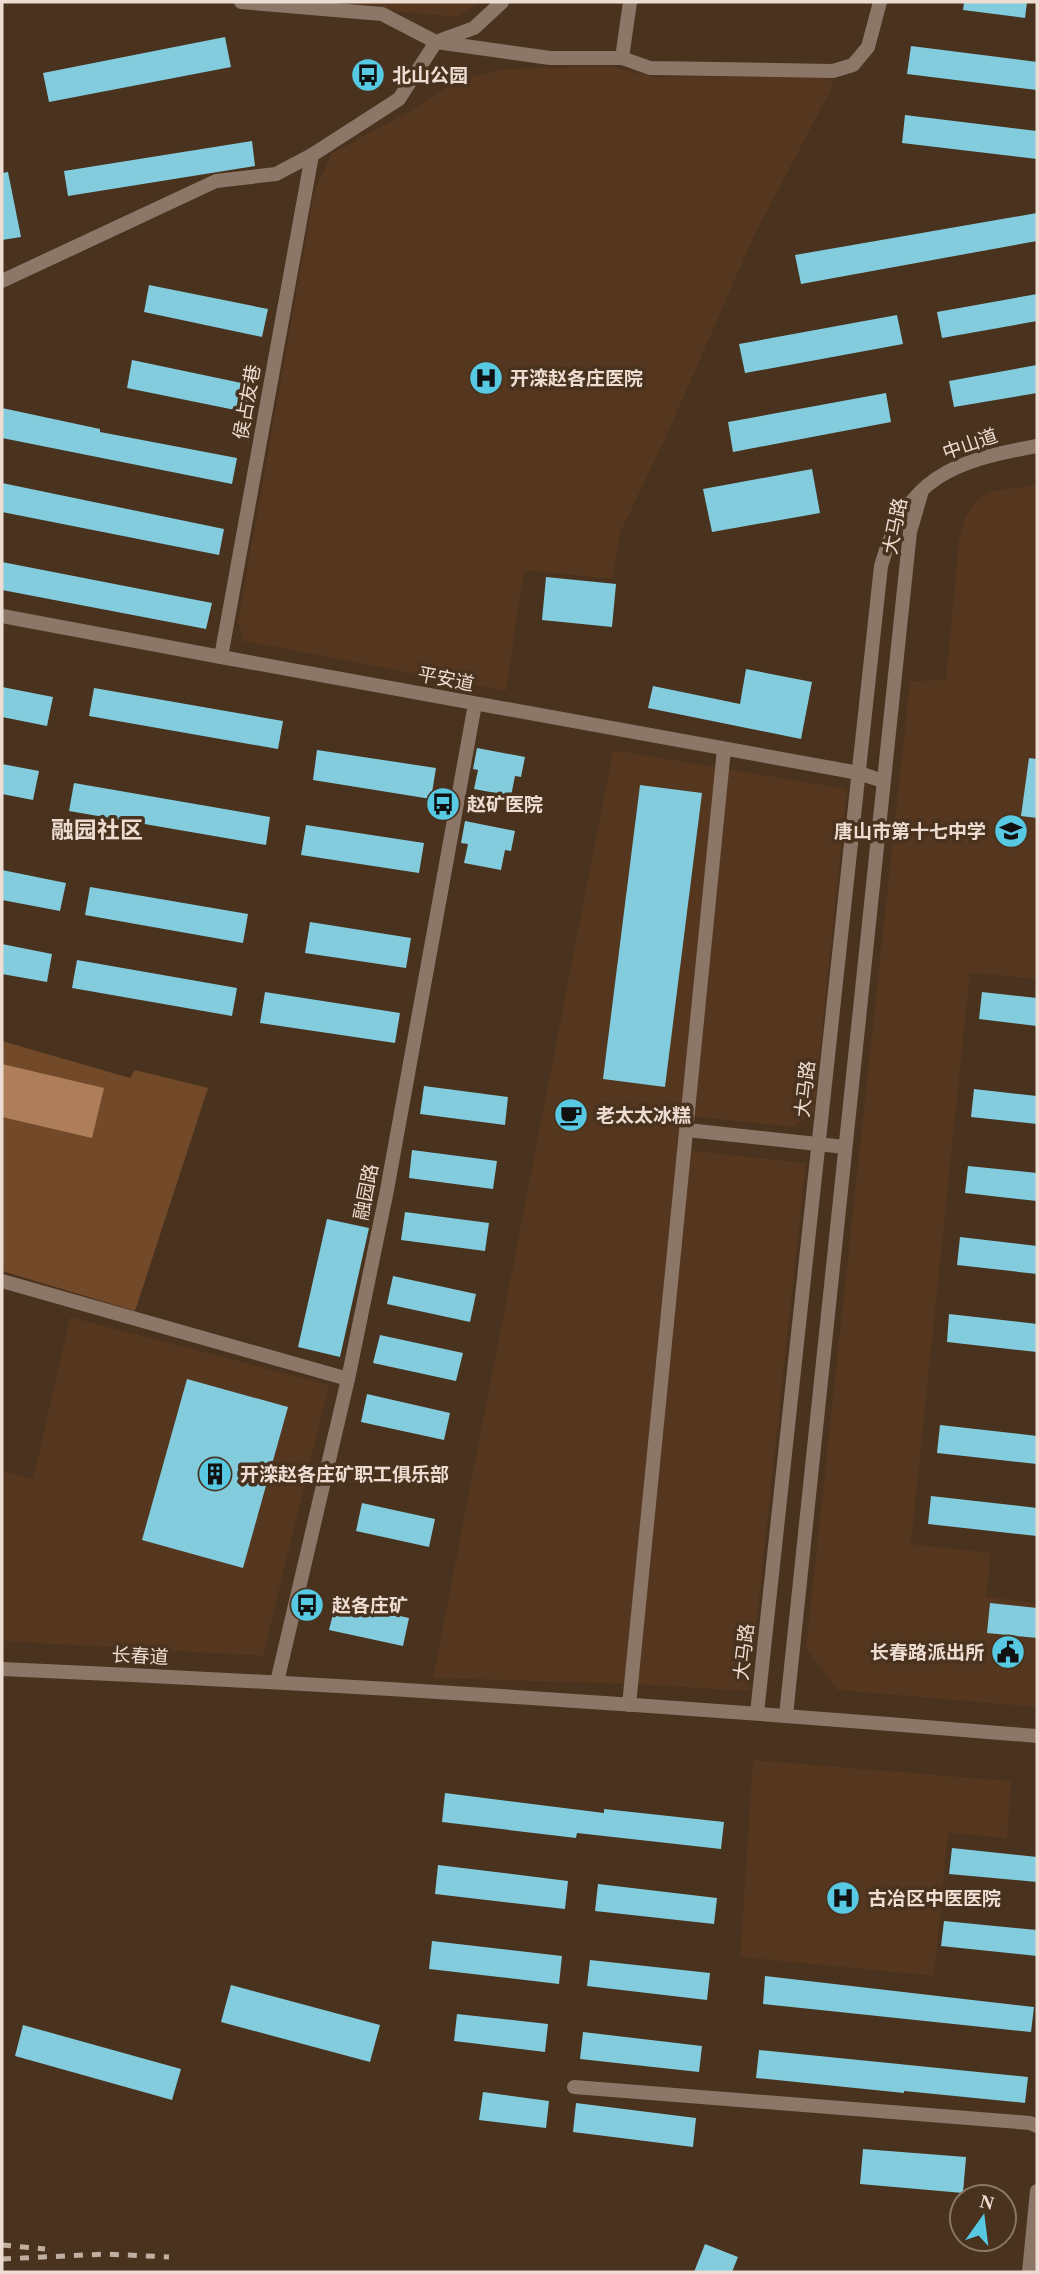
<svg xmlns="http://www.w3.org/2000/svg" width="1039" height="2274" font-family="'Times New Roman','Noto Sans SC',serif">
<rect width="100%" height="100%" fill="#49321e"/>
<g fill="#54371e">
<polygon points="358,2 481,2 457,17 357,8"/>
<polygon points="608,66 655,77 826,76 834,84 754,236 665,439 620,533 613,579 524,570 506,691 243,641 238,621 314,192 332,153 416,108 458,80 504,69"/>
<polygon points="1037,485 1037,979 970,973 911,1544 991,1553 986,1597 1037,1603 1037,1707 837,1690 806,1648 910,681 946,680 959,539 966,515 978,499 992,491"/>
<polygon points="613,750 847,789 814,1113 793,1127 689,1116 685,1150 806,1163 749,1691 630,1684 433,1678"/>
<polygon points="70,1317 329,1385 263,1656 2,1641 2,1471 33,1479"/>
<polygon points="753,1760 1011,1781 1007,1838 948,1833 934,1976 740,1957"/>
</g>
<polygon fill="#724a29" points="2,1041 130,1078 135,1070 208,1088 135,1311 2,1271"/>
<polygon fill="#ad7e59" points="2,1064 104,1088 92,1138 2,1117"/>
<g fill="#82ccde">
<polygon points="964,2 1027,2 1025,18 963,10"/>
<polygon points="225,37 231,67 49,102 43,73"/>
<polygon points="911,46 1037,62 1037,90 907,74"/>
<polygon points="905,115 1037,131 1037,159 902,143"/>
<polygon points="252,141 255,166 68,196 64,171"/>
<polygon points="8,172 21,237 2,240 2,173"/>
<polygon points="1037,213 1037,241 801,284 795,255"/>
<polygon points="149,285 268,309 262,337 144,312"/>
<polygon points="1037,294 1037,321 942,338 937,312"/>
<polygon points="897,315 903,344 745,373 739,344"/>
<polygon points="132,360 251,385 245,412 127,388"/>
<polygon points="1037,365 1037,393 954,407 949,381"/>
<polygon points="886,393 891,422 733,452 728,422"/>
<polygon points="2,408 100,429 100,432 237,458 232,484 2,438"/>
<polygon points="812,469 820,513 712,532 703,489"/>
<polygon points="2,483 224,529 219,555 2,512"/>
<polygon points="2,562 212,603 206,629 2,590"/>
<polygon points="546,577 616,584 612,627 542,620"/>
<polygon points="746,669 812,682 801,739 648,708 653,686 740,704"/>
<polygon points="2,687 53,697 47,726 2,717"/>
<polygon points="94,688 283,721 278,749 89,716"/>
<polygon points="477,748 525,757 521,777 515,776 511,796 474,789 478,770 473,769"/>
<polygon points="317,750 436,768 431,799 313,780"/>
<polygon points="1029,758 1037,759 1037,818 1021,816"/>
<polygon points="2,764 39,771 33,800 2,794"/>
<polygon points="74,783 270,817 266,845 69,811"/>
<polygon points="640,785 702,793 665,1087 603,1079"/>
<polygon points="465,821 515,831 511,851 505,850 501,870 464,863 468,844 461,843"/>
<polygon points="306,825 424,843 419,873 301,855"/>
<polygon points="2,870 66,883 60,911 2,900"/>
<polygon points="90,887 248,914 243,943 85,915"/>
<polygon points="310,922 411,938 406,968 305,953"/>
<polygon points="2,944 52,954 47,982 2,974"/>
<polygon points="77,960 237,988 232,1016 72,988"/>
<polygon points="265,992 400,1013 395,1043 260,1023"/>
<polygon points="982,992 1037,998 1037,1026 979,1019"/>
<polygon points="424,1086 508,1097 505,1125 420,1114"/>
<polygon points="974,1089 1037,1096 1037,1124 971,1117"/>
<polygon points="412,1150 497,1161 493,1189 409,1178"/>
<polygon points="968,1166 1037,1173 1037,1201 965,1193"/>
<polygon points="405,1212 489,1223 485,1251 401,1240"/>
<polygon points="327,1219 369,1228 340,1357 298,1347"/>
<polygon points="960,1237 1037,1246 1037,1274 957,1265"/>
<polygon points="393,1276 476,1294 470,1322 387,1304"/>
<polygon points="949,1314 1037,1324 1037,1352 947,1342"/>
<polygon points="380,1335 463,1353 456,1381 373,1363"/>
<polygon points="187,1379 288,1407 243,1568 142,1540"/>
<polygon points="367,1394 450,1413 444,1440 361,1422"/>
<polygon points="940,1425 1037,1436 1037,1464 937,1453"/>
<polygon points="931,1496 1037,1508 1037,1536 928,1524"/>
<polygon points="362,1503 435,1519 429,1547 356,1531"/>
<polygon points="336,1602 409,1618 403,1646 329,1630"/>
<polygon points="990,1603 1037,1608 1037,1638 987,1633"/>
<polygon points="445,1793 604,1813 604,1809 724,1822 721,1849 577,1833 576,1838 442,1822"/>
<polygon points="952,1848 1037,1857 1037,1882 949,1874"/>
<polygon points="438,1865 568,1881 565,1909 435,1894"/>
<polygon points="598,1884 717,1898 714,1924 595,1911"/>
<polygon points="944,1921 1037,1930 1037,1956 941,1946"/>
<polygon points="432,1941 562,1956 559,1984 429,1969"/>
<polygon points="590,1960 710,1973 707,2000 587,1986"/>
<polygon points="765,1976 1034,2007 1031,2032 763,2004"/>
<polygon points="231,1985 380,2025 370,2062 221,2022"/>
<polygon points="457,2014 548,2024 545,2052 454,2041"/>
<polygon points="23,2025 181,2069 172,2100 15,2056"/>
<polygon points="583,2032 702,2046 699,2072 580,2059"/>
<polygon points="759,2050 1028,2077 1025,2103 904,2091 904,2093 756,2078"/>
<polygon points="483,2092 549,2101 546,2128 479,2120"/>
<polygon points="576,2103 696,2118 693,2147 573,2132"/>
<polygon points="863,2149 966,2157 963,2193 860,2184"/>
<polygon points="705,2244 738,2257 732,2272 694,2272"/>
</g>
<g fill="none" stroke-linecap="round" stroke-linejoin="round">
<g stroke="#8b7667" stroke-width="14">
<polyline points="441,40 474,28 502,2"/>
<polyline points="436,42 550,58 622,58 650,68 833,71 853,65 868,47 880,2"/>
<polyline points="622,58 630,2"/>
<polyline points="2,281 216,181 276,174 312,155"/>
<polyline points="2,616 221,657"/>
<polyline points="687,1130 845,1147"/>
<polyline points="2,1281 348,1379"/>
<polyline points="629,1705 724,749"/>
<polyline points="574,2087 1030,2123 1037,2126"/>
<polyline points="1029,2272 1037,2191"/>
</g>
<g stroke="#8b7667" stroke-width="14">
<polyline points="241,2 382,14 436,42 399,99 312,155 221,657 859,773 883,781"/>
<path d="M2,1669C347,1684 693,1707 1037,1736"/>
<polyline points="277,1682 348,1379 387,1190 475,704"/>
<path d="M757,1713L881,566C906,477 953,461 1037,446"/>
<polyline points="786,1715 910,532 921,494"/>
</g>
<g stroke="#c0aea0" stroke-width="5" stroke-dasharray="9 9" stroke-linecap="butt">
<polyline points="2,2245 45,2249"/>
<polyline points="2,2259 105,2254 169,2257"/>
</g>
</g>
<defs>
<g id="bus-disc" transform="scale(1.75)"><circle r="9.5" fill="#57c9e3" stroke="#49321e"/><path d="M-5-6H5V4H4V6H2V4H-2V6H-4V4H-5ZM-3.5-4V0h7V-4ZM-3.5 1.2v1.5H-2V1.2ZM2 1.2v1.5H3.5V1.2Z" fill="#111"/></g>
<g id="hospital-disc" transform="scale(1.75)"><circle r="9.5" fill="#57c9e3" stroke="#49321e"/><path d="M-5-5h3v3.5h4V-5h3V5h-3V1.5h-4V5h-3Z" fill="#111"/></g>
<g id="school-disc" transform="scale(1.75)"><circle r="9.5" fill="#57c9e3" stroke="#49321e"/><path d="M0-5L7-2L0 1L-7-2ZM-4 1L0 2.5L4 1V4Q0 6-4 4Z" fill="#111"/></g>
<g id="cafe-disc" transform="scale(1.75)"><circle r="9.5" fill="#57c9e3" stroke="#49321e"/><path d="M-5.5-4.5H6V0H3Q3 3.5 0 3.5H-2.5Q-5.5 3.5-5.5 0ZM3-3.2v2h1.7v-2ZM-6 4.5H4V6H-6Z" fill="#111"/></g>
<g id="building-disc" transform="scale(1.75)"><circle r="9.5" fill="#57c9e3" stroke="#49321e"/><path d="M-4-6H4V6H1V3H-1V6H-4ZM-2.5-4.3h1.7v1.8h-1.7ZM.8-4.3h1.7v1.8H.8ZM-2.5-1h1.7V.8h-1.7ZM.8-1h1.7V.8H.8Z" fill="#111"/></g>
<g id="civic-disc" transform="scale(1.75)"><circle r="9.5" fill="#57c9e3" stroke="#49321e"/><path d="M-.6-6.5H3V-4.5H.6V-3L4-1V1h2V6H-6V1h2V-1L-.6-3ZM-1.2 2.5V6h2.4V2.5Z" fill="#111"/></g>
</defs>
<g fill-rule="evenodd">
<use href="#bus-disc" x="368" y="75"/>
<use href="#hospital-disc" x="486" y="378"/>
<use href="#bus-disc" x="443" y="804"/>
<use href="#school-disc" x="1011" y="831"/>
<use href="#cafe-disc" x="571" y="1115"/>
<use href="#building-disc" x="215" y="1474"/>
<use href="#bus-disc" x="307" y="1605"/>
<use href="#civic-disc" x="1008" y="1652"/>
<use href="#hospital-disc" x="843" y="1898"/>
</g>
<g text-anchor="middle" dominant-baseline="central" stroke-width="7" stroke-linejoin="round" paint-order="stroke">
<g font-size="19" font-weight="bold" fill="#ecdcd1" stroke="#49321e" text-anchor="start">
<text x="392" y="75">北山公园</text>
<text x="510" y="378">开滦赵各庄医院</text>
<text x="467" y="804">赵矿医院</text>
<text x="986" y="831" text-anchor="end">唐山市第十七中学</text>
<text x="596" y="1115">老太太冰糕</text>
<text x="240" y="1474">开滦赵各庄矿职工俱乐部</text>
<text x="332" y="1605">赵各庄矿</text>
<text x="984" y="1652" text-anchor="end">长春路派出所</text>
<text x="868" y="1898">古冶区中医医院</text>
</g>
<g font-size="19" fill="#ecdcd1" stroke="#49321e">
<text transform="translate(247 402) rotate(-80)">侯占友巷</text>
<text transform="translate(970 444) rotate(-19)">中山道</text>
<text transform="translate(895 526) rotate(-79)">大马路</text>
<text transform="translate(446 679) rotate(11)">平安道</text>
<text transform="translate(805 1089) rotate(-84)">大马路</text>
<text transform="translate(366 1192) rotate(-79)">融园路</text>
<text transform="translate(744 1652) rotate(-84)">大马路</text>
<text transform="translate(140 1656) rotate(3)">长春道</text>
</g>
<g font-size="23" font-weight="bold" fill="#ecdcd1" stroke="#49321e">
<text x="97" y="830">融园社区</text>
</g>
</g>
<rect width="1039" height="2274" fill="none" stroke="#ecdcd1" stroke-width="7"/>
<g transform="translate(983 2218) rotate(14)"><circle r="33" fill="#49321e" stroke="#8a7666" stroke-width="2"/>
<path d="M0-5L12 26L0 18L-12 26Z" fill="#57c9e3"/>
<text y="-10" font-size="19" font-weight="bold" text-anchor="middle" fill="#ecdcd1">N</text>
</g>
</svg>
